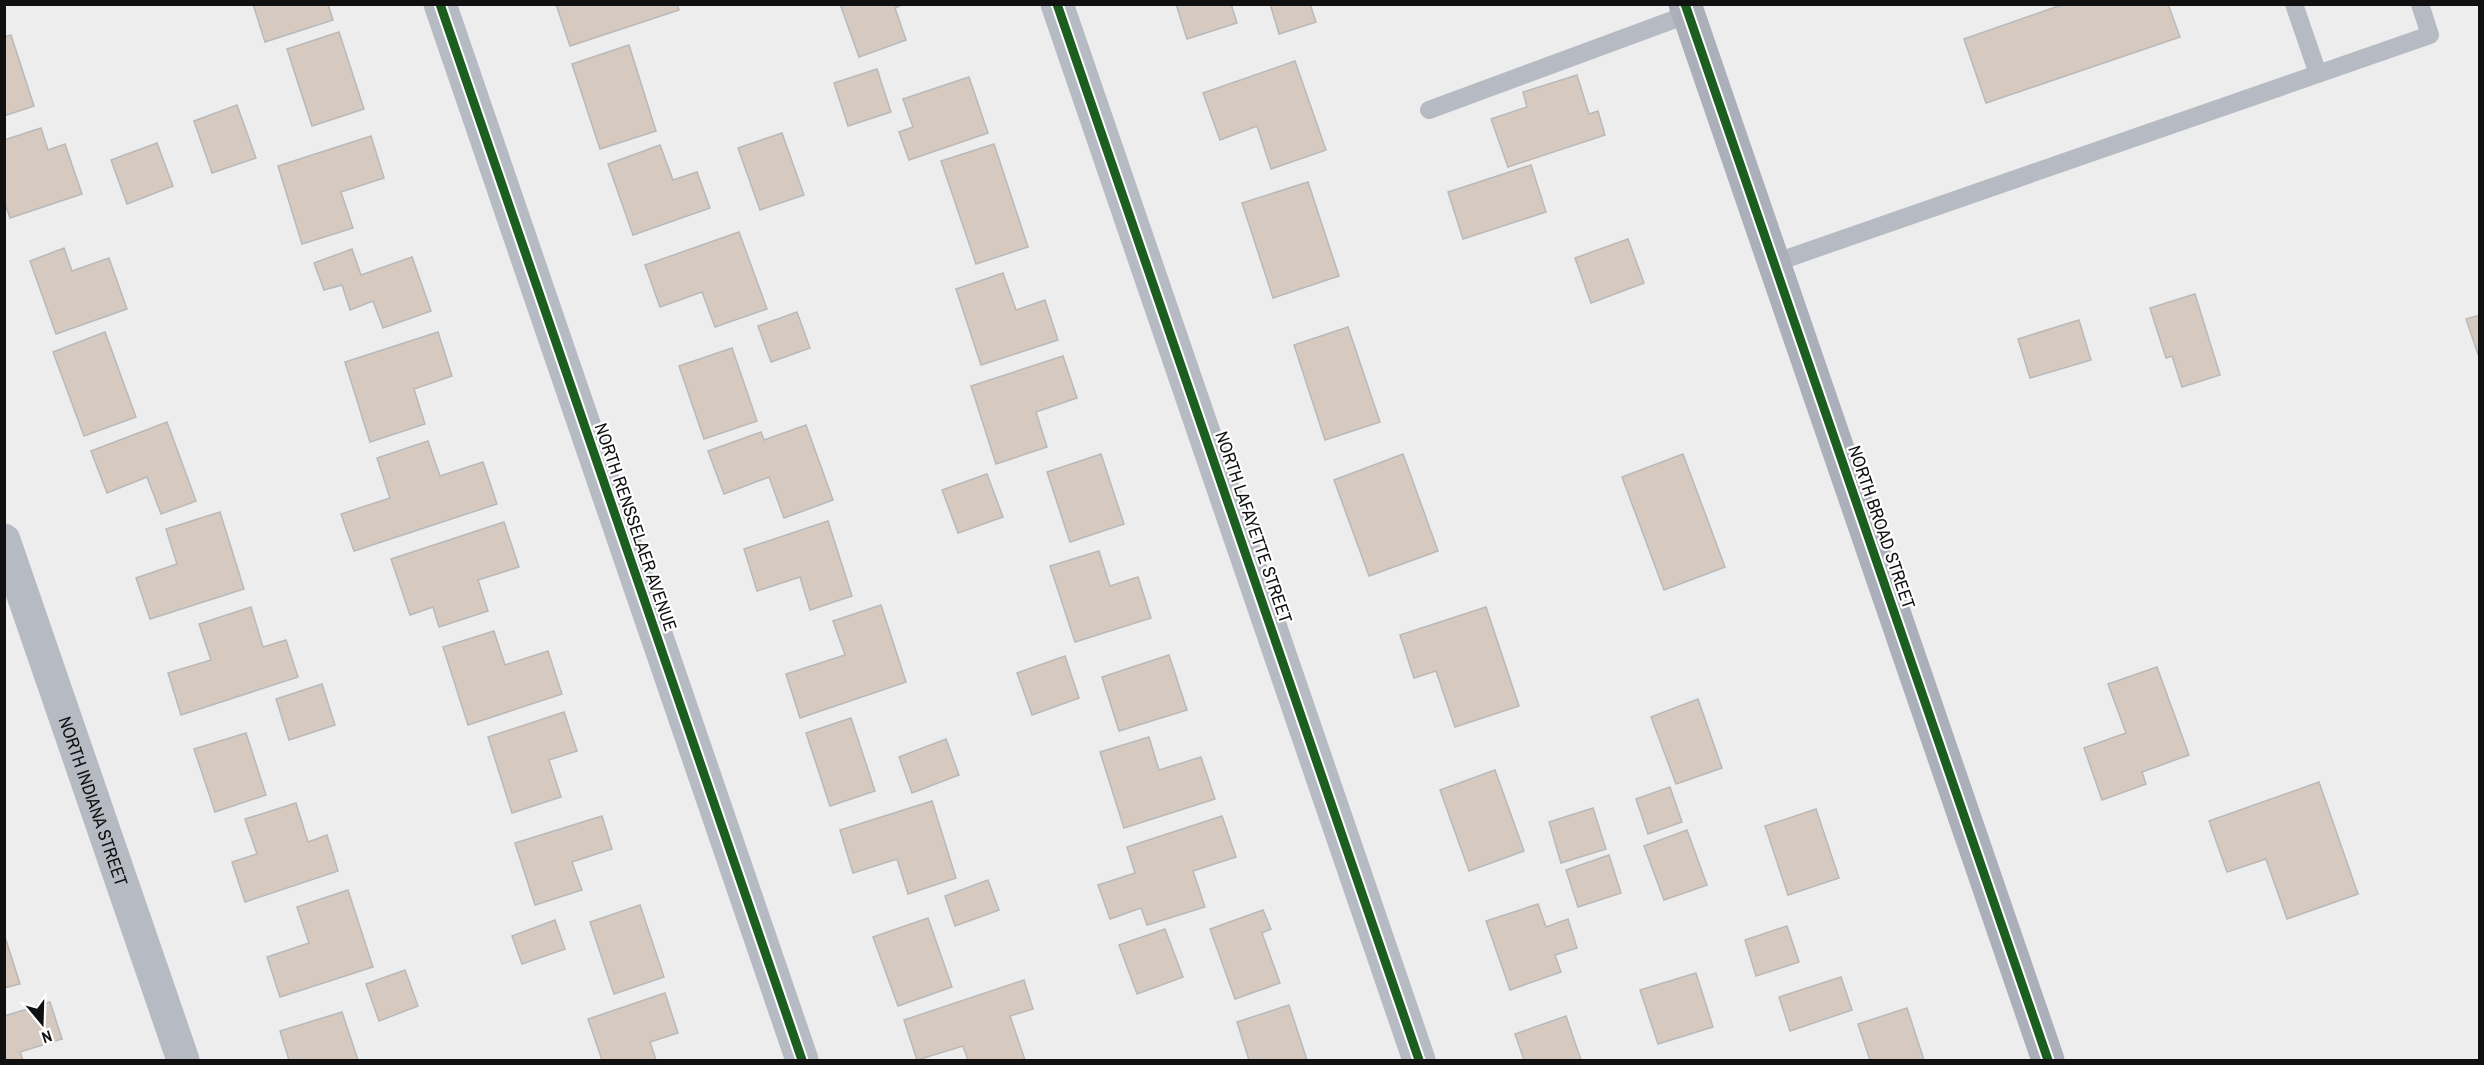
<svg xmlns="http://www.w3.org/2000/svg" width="2484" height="1065" font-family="'Archivo Narrow',sans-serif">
<rect width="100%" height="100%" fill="#ededed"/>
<g fill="#d6c9bf" stroke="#b9b9b9" stroke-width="1.5">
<polygon points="253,4 328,4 333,20 265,42"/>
<polygon points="556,4 677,4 679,10 570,46"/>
<polygon points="840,4 904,4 895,8 906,40 859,57"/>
<polygon points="1176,4 1231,4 1237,23 1187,39"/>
<polygon points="1270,4 1310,4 1316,22 1279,34"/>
<polygon points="2064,4 2168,4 2180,37 1986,103 1964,39"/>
<polygon points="339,32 364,109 312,126 287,49"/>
<polygon points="11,35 34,106 4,116 4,37"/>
<polygon points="629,45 656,131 600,149 572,64"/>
<polygon points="1295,61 1326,150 1271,169 1257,126 1220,140 1203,93"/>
<polygon points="877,69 891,112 848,126 834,83"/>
<polygon points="1577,75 1589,114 1598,111 1605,135 1508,167 1491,119 1527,107 1523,92"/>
<polygon points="969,77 988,133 909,160 899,132 913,127 903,99"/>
<polygon points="237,105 256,158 212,173 194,121"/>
<polygon points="41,128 48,150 65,144 82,194 10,218 4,201 4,140"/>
<polygon points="782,133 804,195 760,210 738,148"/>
<polygon points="371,136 384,178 341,192 353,228 302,244 278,166"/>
<polygon points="157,143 173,186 127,204 111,160"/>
<polygon points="994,144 1028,247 976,264 941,161"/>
<polygon points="660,145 673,180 697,172 710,208 633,235 608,164"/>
<polygon points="1531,165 1546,212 1463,239 1448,192"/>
<polygon points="1308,182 1339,276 1273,298 1242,203"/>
<polygon points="739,232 767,309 715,327 702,292 660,307 645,265"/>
<polygon points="1628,239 1644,283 1591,303 1575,258"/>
<polygon points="64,248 72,271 109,258 127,309 56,334 30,261"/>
<polygon points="352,249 361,275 412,257 431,311 383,328 373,301 350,310 342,285 324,290 314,263"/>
<polygon points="1003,273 1016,310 1045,300 1058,340 981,365 956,289"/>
<polygon points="2195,294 2220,375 2182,387 2172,356 2166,358 2150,308"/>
<polygon points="797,312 810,348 771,362 758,326"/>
<polygon points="2480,315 2480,360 2466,319"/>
<polygon points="2079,320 2091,360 2030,378 2018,339"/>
<polygon points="1348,327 1380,422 1325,440 1294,345"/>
<polygon points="105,332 136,417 84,436 53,352"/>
<polygon points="438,332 452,376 414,389 425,424 370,442 345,362"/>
<polygon points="732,348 757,421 704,439 679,366"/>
<polygon points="1063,356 1077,398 1036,412 1047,447 996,464 971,386"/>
<polygon points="167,422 196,501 161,514 147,477 107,493 91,451"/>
<polygon points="806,425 833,500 784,518 769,477 724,494 708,451 761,432 764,440"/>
<polygon points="428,441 440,476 483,462 497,504 354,551 341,514 390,498 377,458"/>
<polygon points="1101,454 1124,524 1070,542 1047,472"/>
<polygon points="1403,454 1438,551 1369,576 1334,480"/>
<polygon points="1683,454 1725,567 1664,590 1622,477"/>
<polygon points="987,474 1003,517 958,533 942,490"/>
<polygon points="220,512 244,589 150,619 136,578 177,564 166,529"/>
<polygon points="828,521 852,596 810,610 800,577 757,591 744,549"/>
<polygon points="504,522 519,567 478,580 488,611 439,627 433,607 410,615 391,559"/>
<polygon points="1099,551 1110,586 1138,577 1151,618 1075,642 1050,566"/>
<polygon points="881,605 906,682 800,718 786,674 845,655 833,621"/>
<polygon points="251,607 263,647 286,640 298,677 181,715 168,673 211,660 199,624"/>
<polygon points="1486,607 1519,706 1455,727 1436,671 1414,678 1400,635"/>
<polygon points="494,631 505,665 548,651 562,694 468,725 443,647"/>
<polygon points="1169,655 1187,710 1119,731 1102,677"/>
<polygon points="1065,656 1079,698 1032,715 1017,673"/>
<polygon points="2157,667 2189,755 2142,772 2146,784 2102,800 2084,748 2126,733 2108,684"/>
<polygon points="322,684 335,725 289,740 276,699"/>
<polygon points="1698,699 1722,768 1676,784 1651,717"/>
<polygon points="564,712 577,751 549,760 561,797 512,813 488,737"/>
<polygon points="851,718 875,791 830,806 806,733"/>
<polygon points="246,733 266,795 215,812 194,749"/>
<polygon points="1149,737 1159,770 1201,757 1215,799 1124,828 1100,752"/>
<polygon points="946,739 959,775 912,793 899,757"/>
<polygon points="1495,770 1524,851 1469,871 1440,790"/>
<polygon points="2319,782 2358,894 2287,919 2266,859 2227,872 2209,821"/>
<polygon points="1670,787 1682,822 1648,834 1636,799"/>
<polygon points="932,801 956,878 908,894 897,859 853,873 840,830"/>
<polygon points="296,803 308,842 327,835 338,871 245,902 232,862 257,854 245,819"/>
<polygon points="1593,808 1606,849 1561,863 1549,822"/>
<polygon points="1816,809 1839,878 1788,895 1765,826"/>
<polygon points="602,816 612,849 572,862 582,890 535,905 515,843"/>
<polygon points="1222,816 1236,857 1193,871 1205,907 1147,925 1141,908 1110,919 1098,885 1135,873 1127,847"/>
<polygon points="1687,830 1707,885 1664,900 1644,846"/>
<polygon points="1609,855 1621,893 1578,907 1566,870"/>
<polygon points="988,880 999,910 955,926 945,896"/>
<polygon points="348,890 373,967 280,997 267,957 309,943 297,907"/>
<polygon points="1538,904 1546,927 1568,919 1577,948 1555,955 1561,972 1510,990 1486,921"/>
<polygon points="640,905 664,977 614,994 590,922"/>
<polygon points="1263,910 1271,929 1262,933 1280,983 1235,999 1210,929"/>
<polygon points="928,918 952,987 898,1006 873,937"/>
<polygon points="555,920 565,949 522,964 512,936"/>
<polygon points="1787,926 1799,962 1756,976 1745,940"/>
<polygon points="1165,929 1183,977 1137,994 1119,945"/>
<polygon points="6,940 20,984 4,988 4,941"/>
<polygon points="405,970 418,1006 379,1021 366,984"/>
<polygon points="1696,973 1713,1027 1658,1044 1640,990"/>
<polygon points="1841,977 1852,1010 1790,1031 1779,997"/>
<polygon points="1024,980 1033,1009 1010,1016 1025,1060 968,1060 963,1046 917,1060 904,1020"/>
<polygon points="665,993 678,1033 650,1042 656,1060 602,1060 588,1019"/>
<polygon points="50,1002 62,1039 20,1052 23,1060 4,1060 4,1016"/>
<polygon points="1289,1005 1307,1060 1249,1060 1237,1022"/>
<polygon points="1907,1008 1924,1060 1870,1060 1858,1024"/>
<polygon points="342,1012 358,1060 289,1060 280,1031"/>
<polygon points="1566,1016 1581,1060 1524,1060 1515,1034"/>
</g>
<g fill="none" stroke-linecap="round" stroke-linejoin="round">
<g stroke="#b6bac2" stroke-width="18">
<polyline points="2294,4 2318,74"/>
<polyline points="1429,110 1689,14"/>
<polyline points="1774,263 2430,35 2420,4"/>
</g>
<g stroke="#b6bac2" stroke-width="33">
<polyline points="440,4 802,1060"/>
<polyline points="1057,4 1419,1060"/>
<path id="s1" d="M4,540L183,1060"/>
</g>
<polyline stroke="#abafba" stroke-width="33" points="1685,4 2048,1060"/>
<g stroke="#fff" stroke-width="13">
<g id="cycleway">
<polyline points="440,4 802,1060"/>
<polyline points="1057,4 1419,1060"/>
<polyline points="1685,4 2048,1060"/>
</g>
</g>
<use href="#cycleway" stroke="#1b5e20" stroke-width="9"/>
</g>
<g text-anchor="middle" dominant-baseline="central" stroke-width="4.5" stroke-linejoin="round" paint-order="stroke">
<g font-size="18" fill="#101011" stroke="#fff">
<text transform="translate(636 527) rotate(71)">NORTH RENSSELAER AVENUE</text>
<text transform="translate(1254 527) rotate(71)">NORTH LAFAYETTE STREET</text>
<text transform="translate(1882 527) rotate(71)">NORTH BROAD STREET</text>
<text stroke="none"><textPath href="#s1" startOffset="276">NORTH INDIANA STREET</textPath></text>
</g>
</g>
<rect width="2484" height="1065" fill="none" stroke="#101011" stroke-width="12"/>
<g transform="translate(42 1023) rotate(161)" stroke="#ffffff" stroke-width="4.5" paint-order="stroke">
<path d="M0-4.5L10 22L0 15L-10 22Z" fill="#101011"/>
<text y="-9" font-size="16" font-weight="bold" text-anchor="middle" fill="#101011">N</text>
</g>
</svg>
